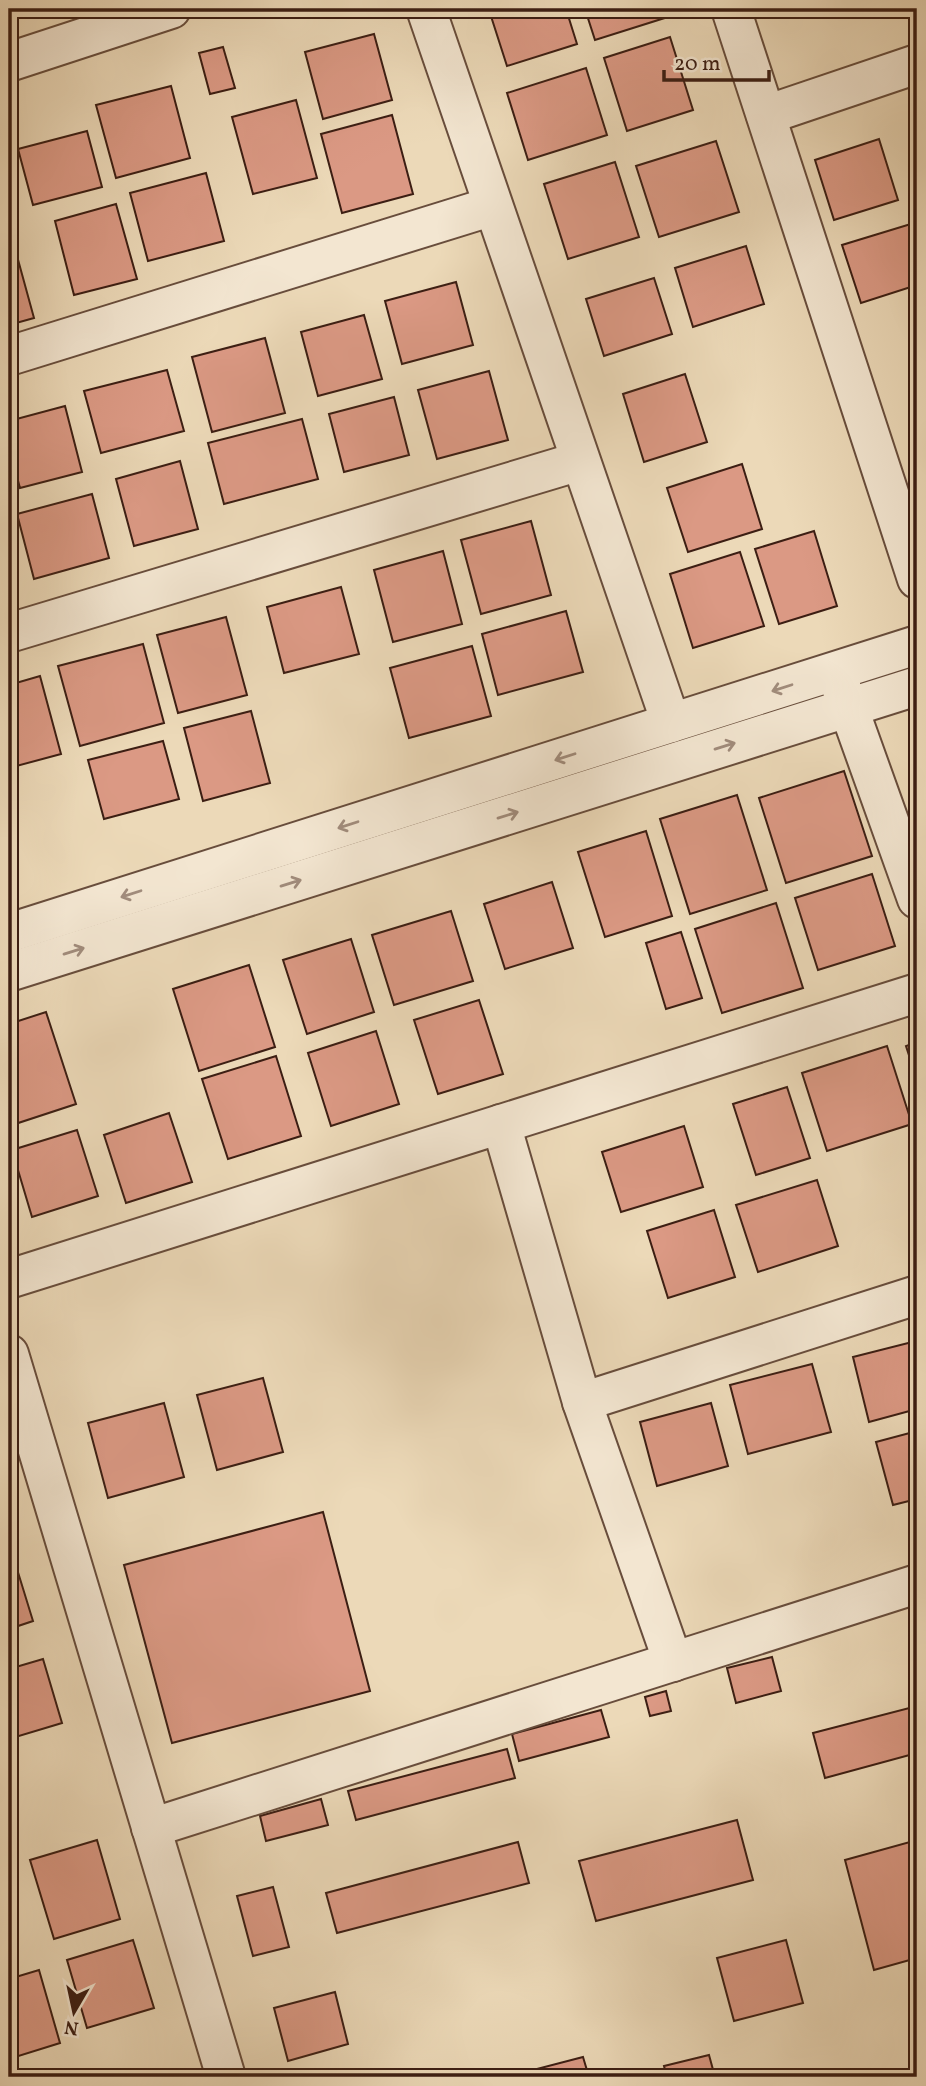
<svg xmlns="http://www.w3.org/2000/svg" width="926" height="2086" font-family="Vollkorn,serif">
<rect width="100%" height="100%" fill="#ecd9b8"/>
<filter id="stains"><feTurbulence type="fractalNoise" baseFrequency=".00286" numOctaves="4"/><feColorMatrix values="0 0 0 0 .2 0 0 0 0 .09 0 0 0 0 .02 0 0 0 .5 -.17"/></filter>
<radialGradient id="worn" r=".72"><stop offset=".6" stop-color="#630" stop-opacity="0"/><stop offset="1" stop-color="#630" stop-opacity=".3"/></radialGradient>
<g fill="#db9984" stroke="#3c1e13" stroke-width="2">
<polygon points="494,9 566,9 577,44 507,66 489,10"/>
<polygon points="585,9 669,9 671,16 595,40"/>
<polygon points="374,34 392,100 323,119 305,52"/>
<polygon points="670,37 693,110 627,131 604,58"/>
<polygon points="223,47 235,88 210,94 199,53"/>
<polygon points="586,68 607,135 528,160 507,93"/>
<polygon points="171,86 190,158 116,178 96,105"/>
<polygon points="296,100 317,178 253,194 232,117"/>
<polygon points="392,115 413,194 342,213 321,134"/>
<polygon points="87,131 102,187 33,205 18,149"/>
<polygon points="879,139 898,200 834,220 815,160"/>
<polygon points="716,141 739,212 659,237 636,166"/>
<polygon points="615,162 639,237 568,259 544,184"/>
<polygon points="206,173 224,241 148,261 130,193"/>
<polygon points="116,204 137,279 74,295 55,221"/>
<polygon points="914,223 917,234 917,285 861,303 842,245"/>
<polygon points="14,245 34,318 9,325 9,246"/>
<polygon points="746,246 764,304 693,327 675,268"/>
<polygon points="654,278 672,334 604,356 586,299"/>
<polygon points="456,282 473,345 402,364 385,301"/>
<polygon points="364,315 382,379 318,396 301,332"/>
<polygon points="265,338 285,413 212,432 192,357"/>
<polygon points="167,370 184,431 101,453 84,391"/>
<polygon points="489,371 508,440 437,459 418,390"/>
<polygon points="685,374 707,442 644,462 623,394"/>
<polygon points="394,397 409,455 344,472 329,414"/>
<polygon points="65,406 82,472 20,488 9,448 9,421"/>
<polygon points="302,419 318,479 224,504 208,443"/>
<polygon points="180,461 198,529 134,546 116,479"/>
<polygon points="742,464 762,529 688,552 667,488"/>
<polygon points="92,494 109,558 34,579 17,514"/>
<polygon points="531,521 551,595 481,614 461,540"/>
<polygon points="814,531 837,606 779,624 755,549"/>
<polygon points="443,551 462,624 393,642 374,570"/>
<polygon points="740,552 764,626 693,648 670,574"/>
<polygon points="341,587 359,654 284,673 267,607"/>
<polygon points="566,611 583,672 498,695 482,634"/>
<polygon points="226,617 247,695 178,713 157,635"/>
<polygon points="143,644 164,723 80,746 58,666"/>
<polygon points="472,646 491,716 409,738 390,668"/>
<polygon points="40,676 61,754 9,768 9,685"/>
<polygon points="251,711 270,783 203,801 184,728"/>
<polygon points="163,741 179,799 104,819 88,760"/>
<polygon points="917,764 917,787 911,766"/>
<polygon points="844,771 872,856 786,883 759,798"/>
<polygon points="737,795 767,890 690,914 660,819"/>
<polygon points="646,831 672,916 605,937 578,852"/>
<polygon points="872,874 895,946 818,970 795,898"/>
<polygon points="552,882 573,948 505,969 484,904"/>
<polygon points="776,903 803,988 722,1013 695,929"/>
<polygon points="451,911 473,981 394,1005 372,935"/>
<polygon points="681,932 702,998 666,1009 646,943"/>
<polygon points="351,939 374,1012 307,1034 283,960"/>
<polygon points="249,965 275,1047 199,1071 173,989"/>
<polygon points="479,1000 503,1074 438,1094 414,1020"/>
<polygon points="46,1012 76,1104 9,1126 9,1024"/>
<polygon points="376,1031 399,1104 331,1126 308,1053"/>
<polygon points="917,1042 917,1080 906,1046"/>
<polygon points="887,1046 912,1124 827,1151 802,1073"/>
<polygon points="276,1056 301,1136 228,1159 202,1079"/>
<polygon points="787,1087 810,1158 756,1175 733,1104"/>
<polygon points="169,1113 192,1182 126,1203 104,1135"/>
<polygon points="684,1126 703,1187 621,1212 602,1152"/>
<polygon points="77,1130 98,1196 32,1217 12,1150"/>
<polygon points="817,1180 838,1246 758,1272 736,1205"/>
<polygon points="714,1210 735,1277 668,1298 647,1231"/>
<polygon points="916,1341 917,1409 869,1422 853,1357"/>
<polygon points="812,1364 831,1432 748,1454 730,1385"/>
<polygon points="263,1378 283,1452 217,1470 197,1395"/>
<polygon points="164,1403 184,1477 108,1498 88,1423"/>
<polygon points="711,1403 728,1466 657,1486 640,1422"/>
<polygon points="917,1431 917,1499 893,1505 876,1442"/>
<polygon points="323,1512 370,1691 172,1743 124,1565"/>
<polygon points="9,1543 33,1621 9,1629"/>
<polygon points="772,1657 781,1691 736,1703 727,1668"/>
<polygon points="43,1659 62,1723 9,1739 9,1669"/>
<polygon points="666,1691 671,1711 650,1716 645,1697"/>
<polygon points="917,1706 917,1753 825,1778 813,1733"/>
<polygon points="601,1710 609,1737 519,1761 512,1734"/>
<polygon points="507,1749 515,1778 356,1820 348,1791"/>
<polygon points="321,1799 328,1825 266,1841 260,1816"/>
<polygon points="737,1820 753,1880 596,1921 579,1861"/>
<polygon points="97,1840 120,1919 54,1939 30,1860"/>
<polygon points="917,1840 917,1958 874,1970 845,1860"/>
<polygon points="518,1842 529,1883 337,1933 326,1893"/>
<polygon points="273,1887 289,1947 253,1956 237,1896"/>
<polygon points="133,1940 154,2008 87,2028 67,1960"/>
<polygon points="786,1940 803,2003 734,2021 717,1958"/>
<polygon points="39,1970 60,2043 9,2059 9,1979"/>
<polygon points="335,1992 348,2044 288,2061 274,2008"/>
<polygon points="709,2055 715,2077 667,2077 664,2066"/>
<polygon points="583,2057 589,2077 506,2077"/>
<polygon points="361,2071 362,2077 337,2077"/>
</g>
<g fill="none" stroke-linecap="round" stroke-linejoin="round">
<g stroke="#684d3c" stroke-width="42">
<g id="minor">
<polyline points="426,9 671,723"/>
<polyline points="731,9 917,579"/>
<polyline points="9,62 171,9"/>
<polyline points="766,115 917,64"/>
<polyline points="9,356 493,206"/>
<polyline points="9,633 580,461"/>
<polyline points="840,684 917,899"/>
<polyline points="9,933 917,645"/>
<polyline points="9,972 917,686"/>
<polyline points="501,1124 582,1402 673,1662"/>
<polyline points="9,1279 917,993"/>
<polyline points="9,1354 226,2077"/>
<polyline points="582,1402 917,1295"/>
<polyline points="151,1828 917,1584"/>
</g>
</g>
<use href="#minor" stroke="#f3e6d1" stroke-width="38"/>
</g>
<defs><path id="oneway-shaft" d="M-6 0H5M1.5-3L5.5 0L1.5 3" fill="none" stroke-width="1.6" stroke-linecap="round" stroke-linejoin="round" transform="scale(1.75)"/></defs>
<g stroke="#a18c7c">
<use href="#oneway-shaft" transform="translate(782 688) rotate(162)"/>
<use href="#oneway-shaft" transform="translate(725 746) rotate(-17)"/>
<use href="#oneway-shaft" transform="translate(565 757) rotate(162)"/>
<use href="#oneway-shaft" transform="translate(508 815) rotate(-17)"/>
<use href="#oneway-shaft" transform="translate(348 825) rotate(162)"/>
<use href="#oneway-shaft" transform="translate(291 883) rotate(-17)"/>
<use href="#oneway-shaft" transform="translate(131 894) rotate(162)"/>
<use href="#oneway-shaft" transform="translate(74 951) rotate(-17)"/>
</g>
<rect width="926" height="2086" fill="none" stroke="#ecd9b8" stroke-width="35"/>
<rect x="10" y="10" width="905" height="2065" fill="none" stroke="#3c1e13" stroke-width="3.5"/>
<rect x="18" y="18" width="891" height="2051" fill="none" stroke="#3c1e13" stroke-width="2"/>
<g transform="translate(74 2012) rotate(189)" stroke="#f3e6d1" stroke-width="5" paint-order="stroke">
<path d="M0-5L12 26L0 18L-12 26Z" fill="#3c1e13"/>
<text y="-10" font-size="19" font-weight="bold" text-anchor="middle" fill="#3c1e13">N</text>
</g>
<path d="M664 70v10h105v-10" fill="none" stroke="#3c1e13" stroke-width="3.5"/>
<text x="674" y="70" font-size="21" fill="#3c1e13" stroke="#f3e6d1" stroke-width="5" paint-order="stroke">20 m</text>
<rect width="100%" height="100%" filter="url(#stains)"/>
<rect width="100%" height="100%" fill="url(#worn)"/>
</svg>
